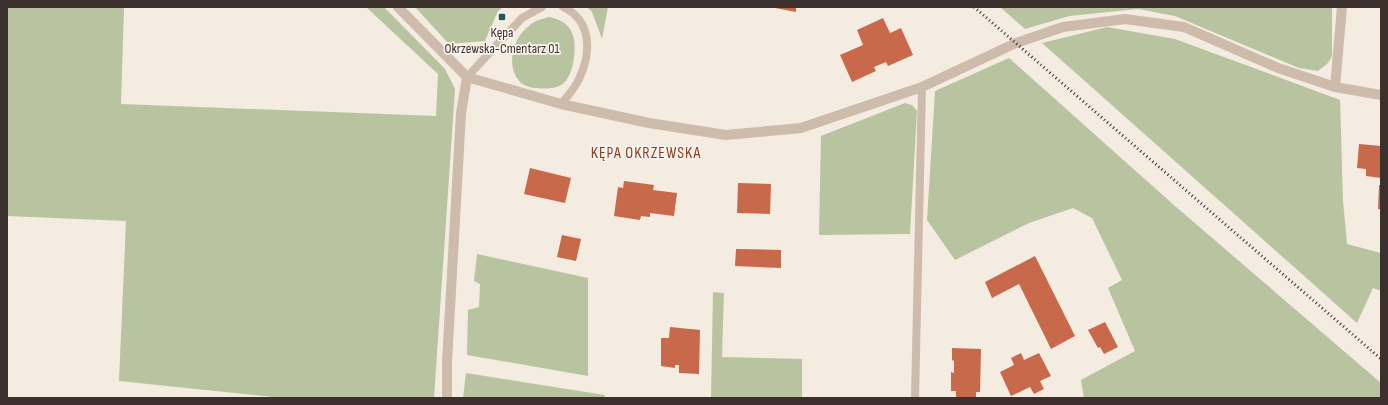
<svg xmlns="http://www.w3.org/2000/svg" width="1388" height="405" font-family="'Sofia Sans Condensed',sans-serif">
<rect width="100%" height="100%" fill="#f4ebe1"/>
<g fill="#b8c4a0">
<polygon points="7,7 124,7 121,104 436,116 438,74 366,7 384,7 445,69 455,89 434,398 282,398 119,381 126,221 7,216"/>
<polygon points="415,7 503,7 498,11 485,41 449,44"/>
<polygon points="587,7 608,7 602,39 592,12"/>
<polygon points="1000,7 1332,7 1332,56 1328,63 1318,71 1299,68 1175,16 1138,9 1069,16 1025,29"/>
<path d="M549,17C576,22 577,42 573,64C571,72 568,81 561,85C554,89 545,89 537,88C532,88 524,86 520,82C505,66 513,37 530,25C536,20 542,19 549,17Z"/>
<polygon points="1107,27 1175,39 1340,100 1343,201 1347,244 1381,253 1381,291 1373,288 1357,323 1042,43"/>
<polygon points="1009,58 1175,206 1381,383 1381,398 1084,398 1081,380 1135,351 1108,288 1122,280 1092,218 1073,208 1029,223 955,260 927,220 935,91"/>
<polygon points="905,103 912,105 917,111 910,234 819,235 821,136"/>
<polygon points="477,254 588,278 588,376 467,355 468,310 479,307 480,284 474,281"/>
<polygon points="713,292 724,293 722,357 802,359 802,398 711,398"/>
<polygon points="466,373 605,395 604,398 463,398"/>
</g>
<g fill="#c8694b">
<polygon points="770,7 796,7 796,12"/>
<polygon points="883,18 890,33 901,28 913,55 888,66 886,62 874,67 876,71 852,82 840,55 863,45 857,30"/>
<polygon points="1359,144 1381,146 1381,178 1366,176 1366,169 1357,168"/>
<polygon points="530,168 571,178 565,203 524,194"/>
<polygon points="624,181 654,185 653,190 677,193 674,216 650,213 650,217 641,216 640,220 614,216 618,187 623,188"/>
<polygon points="738,183 771,184 770,214 737,213"/>
<polygon points="1379,185 1381,185 1381,209 1378,209"/>
<polygon points="562,235 581,239 576,261 557,257"/>
<polygon points="736,249 781,250 781,268 735,266"/>
<polygon points="1035,256 1075,336 1051,349 1019,284 992,298 985,282"/>
<polygon points="1105,322 1118,347 1104,354 1100,347 1098,348 1088,330"/>
<polygon points="670,327 700,330 699,374 679,373 679,365 675,365 675,368 661,366 661,338 669,338"/>
<polygon points="952,348 981,349 980,392 976,392 976,398 956,398 956,391 951,391 951,372 954,373 954,361 952,360"/>
<polygon points="1021,353 1024,360 1039,353 1051,376 1040,381 1044,389 1034,394 1030,387 1011,396 1000,372 1014,365 1011,358"/>
</g>
<g fill="none" stroke-linecap="round" stroke-linejoin="round">
<g stroke="#cdbbac" stroke-width="8">
<polyline points="467,77 522,18 542,7"/>
<path d="M561,104C567,97 575,88 579,79C591,54 593,21 563,7"/>
<polyline points="915,398 922,87"/>
</g>
<g stroke="#cdbbac" stroke-width="10">
<polyline points="1335,87 1342,7"/>
<polyline points="447,398 447,362 461,113 467,77"/>
</g>
<polyline stroke="#cdbbac" stroke-width="10" points="398,7 467,77 561,104 649,123 726,135 801,128 922,87 1016,43 1063,27 1125,19 1184,27 1278,68 1335,87 1381,95"/>
<polyline stroke="#3b302b" stroke-width="3" stroke-dasharray="1 3" stroke-linecap="butt" points="974,7 1381,359"/>
</g>
<rect fill="#1f5a5e" stroke="#fbf5ee" stroke-width="1.5" x="498" y="13" width="8" height="8" rx="2"/>
<g text-anchor="middle" dominant-baseline="central" stroke-width="3.5" stroke-linejoin="round" paint-order="stroke">
<g font-size="14" fill="#3b302b" stroke="#fbf5ee">
<text x="502" y="32">Kępa<tspan x="502" dy="16">Okrzewska-Cmentarz 01</tspan></text>
</g>
<g font-size="16" letter-spacing="1" fill="#8c3b22" stroke="#fbf5ee">
<text x="646" y="153">KĘPA OKRZEWSKA</text>
</g>
</g>
<rect width="1388" height="405" fill="none" stroke="#3b302b" stroke-width="16"/>
</svg>
